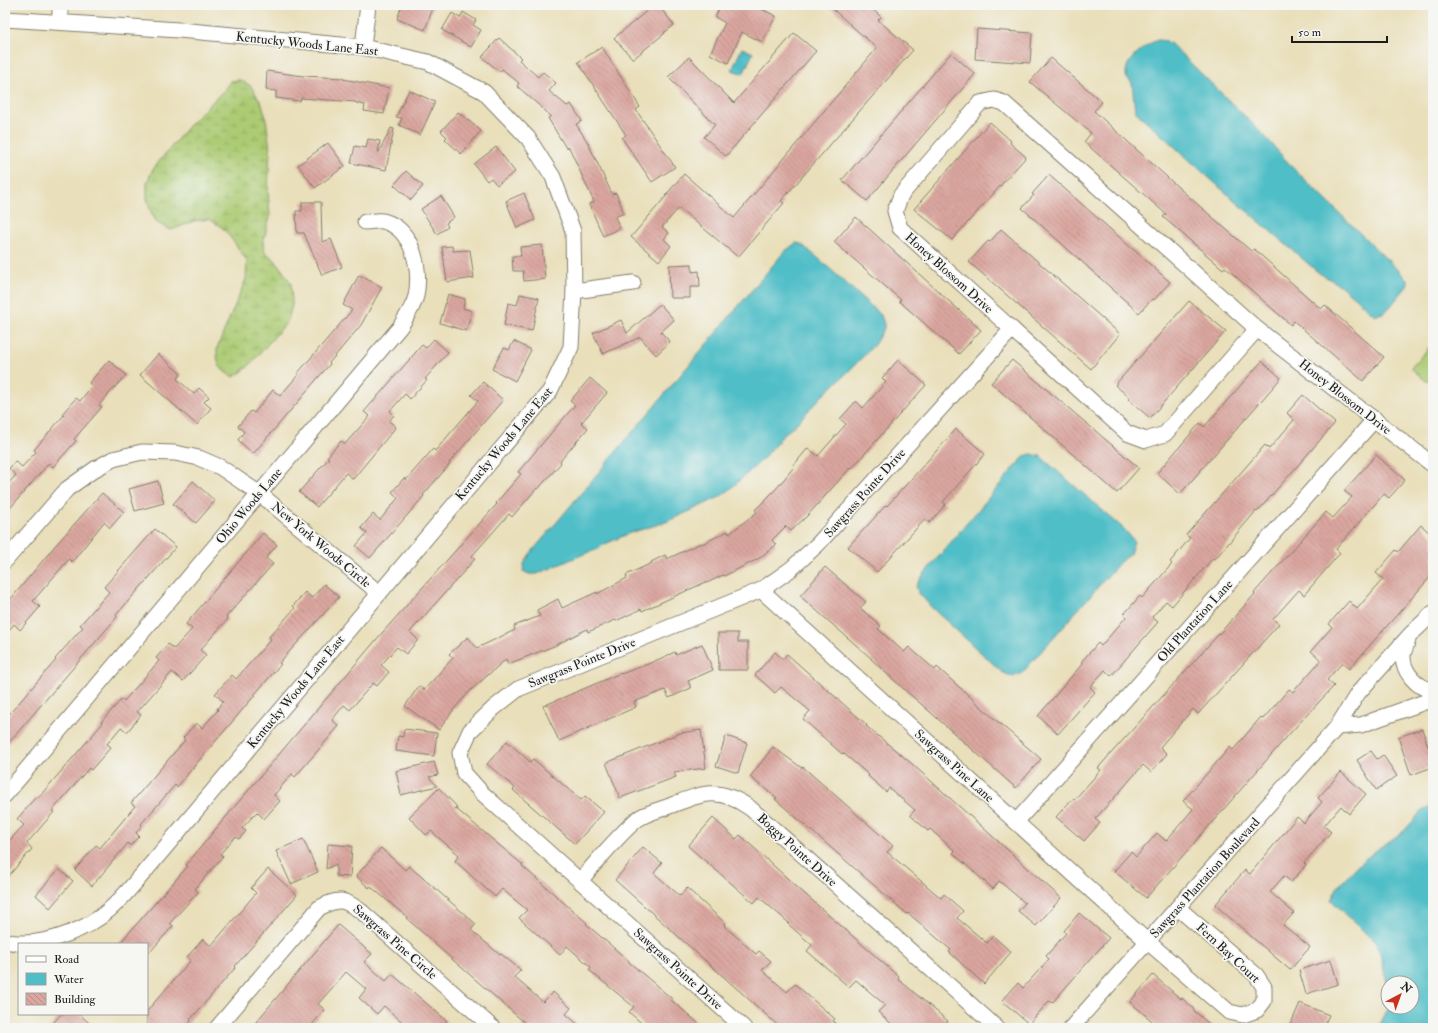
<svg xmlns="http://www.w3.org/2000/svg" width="1438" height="1033" font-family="'IM FELL Double Pica',serif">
<defs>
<pattern id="wetland-marsh" width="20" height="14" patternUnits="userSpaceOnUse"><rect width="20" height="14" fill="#accb73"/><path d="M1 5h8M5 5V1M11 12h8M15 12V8" fill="none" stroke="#93ae63"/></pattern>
<pattern id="building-back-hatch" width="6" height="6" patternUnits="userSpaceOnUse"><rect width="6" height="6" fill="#daa69f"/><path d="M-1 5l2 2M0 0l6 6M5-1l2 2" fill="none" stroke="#ba8e88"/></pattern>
</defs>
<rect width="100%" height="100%" fill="#f6f6f2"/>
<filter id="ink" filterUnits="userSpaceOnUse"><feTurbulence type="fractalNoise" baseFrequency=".025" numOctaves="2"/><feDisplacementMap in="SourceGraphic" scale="8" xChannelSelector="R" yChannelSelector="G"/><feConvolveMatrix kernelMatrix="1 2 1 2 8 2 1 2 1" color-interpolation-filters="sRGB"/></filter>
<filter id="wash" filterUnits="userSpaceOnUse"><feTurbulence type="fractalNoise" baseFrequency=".012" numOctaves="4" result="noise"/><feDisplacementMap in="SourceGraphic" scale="16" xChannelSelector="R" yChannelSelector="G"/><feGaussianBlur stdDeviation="0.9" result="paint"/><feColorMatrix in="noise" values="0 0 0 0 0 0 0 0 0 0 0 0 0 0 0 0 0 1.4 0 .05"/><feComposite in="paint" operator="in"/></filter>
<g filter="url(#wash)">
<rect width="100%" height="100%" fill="#e9dfba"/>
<path fill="url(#wetland-marsh)" stroke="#647448" d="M240,80L251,86L262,104L266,118L270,150L268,191L270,217L263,242L265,252L275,260L291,283L292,305L288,321L247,368L234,377C219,370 217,365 217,348L246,279L247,261L236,245L223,228L209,219L194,221L171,230L157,223L150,210L147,198V182L153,169L190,124L224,90L231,81Z"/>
<polygon fill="#accb73" stroke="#647448" points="1433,343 1433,375 1427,382 1411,368"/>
<g fill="#50bec7" stroke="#366d72">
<path d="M1158,40L1166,41L1171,44L1260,131L1292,167L1407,279L1408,285L1389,308L1383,313L1375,315L1340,285L1319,273L1226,193L1135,111L1132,83L1126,77C1126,74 1126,70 1127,67C1130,57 1148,43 1158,40Z"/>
<polygon points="742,48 753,53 743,74 732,70"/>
<polygon points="796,243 801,244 818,258 881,315 884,324 884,328 874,345 849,371 822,396 793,427 785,433 763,459 728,491 718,498 666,522 630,533 603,545 599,549 584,554 537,574 529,574 523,571 524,564 530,554 784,252"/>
<polygon points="1031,454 1040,456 1125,530 1134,541 1130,554 1120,562 1022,673 1013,677 1002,672 932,608 918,592 916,586 923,575 1019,462 1025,456"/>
<polygon points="1433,805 1433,1028 1378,1028 1389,1007 1412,1007 1412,983 1388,983 1388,987 1379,949 1376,943 1331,900 1337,888 1359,864 1378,849 1404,831 1422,811"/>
</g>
<g id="blocks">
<g fill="url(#building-back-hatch)">
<polygon points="402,5 434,5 425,30 397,19"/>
<polygon points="654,5 658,5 674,25 665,32 664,32 665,33 633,59 614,38"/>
<polygon points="721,5 753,5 776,16 762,42 742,32 728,63 710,54 725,23 715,17"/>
<polygon points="828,5 868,5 881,17 878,20 913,50 781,201 784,203 738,257 679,208 662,227 669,233 664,239 671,246 659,261 631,237 668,194 665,196 684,174 734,218 877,48"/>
<polygon points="463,12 476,20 473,25 481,30 471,47 442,30 452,13 460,18"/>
<polygon points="977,29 1032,33 1030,63 975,59"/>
<polygon points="794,33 816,51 726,156 704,137 715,125 668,77 689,57 734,103"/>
<polygon points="499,38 521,58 519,60 538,77 543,72 556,83 549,91 567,106 571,104 582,121 576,124 588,143 612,194 616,193 624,213 615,217 620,228 603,236 589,204 594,202 569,147 566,148 548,118 551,116 517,86 519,83 502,69 500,72 482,57"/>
<polygon points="602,47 640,107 636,110 675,167 652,182 622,138 626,135 578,62"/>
<polygon points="951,53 975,74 867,201 842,180"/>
<polygon points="1051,58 1102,102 1094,111 1179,188 1251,251 1254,249 1321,309 1325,305 1384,357 1363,381 1294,321 1291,325 1225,267 1223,269 1163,217 1166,214 1084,142 1091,133 1030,82"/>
<polygon points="267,71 303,76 343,78 343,79 389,88 384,114 364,111 365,105 356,103 356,102 301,98 300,101 276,98 276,91 266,90"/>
<polygon points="409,90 435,102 420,135 399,125 402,118 396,117"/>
<polygon points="458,112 481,131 461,154 445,139 447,137 441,131"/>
<polygon points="990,122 1011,141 1010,143 1026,157 952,240 914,209"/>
<polygon points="391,128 394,129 386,170 351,163 355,146 366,148 368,139 380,141 378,152 379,152"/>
<polygon points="328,143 345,166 315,188 298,165"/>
<polygon points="496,147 515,172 497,185 491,178 487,181 474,164"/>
<polygon points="406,171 423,186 411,200 394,185"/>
<polygon points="1049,175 1170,282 1154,300 1152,299 1139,313 1022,208 1034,195 1032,194"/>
<polygon points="524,193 535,220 517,228 506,201"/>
<polygon points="441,196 454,217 446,223 448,227 437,234 421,209"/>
<polygon points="302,202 321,202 322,242 331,239 342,267 322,275 304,233 297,233 296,211 302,211"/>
<polygon points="856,217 981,330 959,354 899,301 901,300 834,242"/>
<polygon points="1001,229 1120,334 1091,369 969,262 988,241 990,242"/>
<polygon points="542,245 545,279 524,281 523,271 513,271 512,256 521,256 520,247"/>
<polygon points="452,246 453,251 470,250 474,278 447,282 442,247"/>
<polygon points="692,264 692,272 699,271 700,287 690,287 690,298 670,298 669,265"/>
<polygon points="359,275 382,287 361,325 329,363 330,364 304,394 304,395 253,454 238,440 244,432 238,426 251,411 254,413 273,390 280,396 298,375 297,374 352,310 343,305"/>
<polygon points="448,294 465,299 463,308 472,311 466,331 440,323"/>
<polygon points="520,294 539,298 532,331 504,325 508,303 517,305"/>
<polygon points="1189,301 1226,331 1150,418 1128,399 1130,398 1115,385"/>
<polygon points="660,304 674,320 661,332 670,342 656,355 640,337 603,354 593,333 621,320 627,333"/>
<polygon points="434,339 448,352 425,379 427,380 410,399 405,394 390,411 394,415 389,421 396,427 353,479 346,473 317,507 299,492 329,458 327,457 341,441 345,444 370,416 364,412 422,345 426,348"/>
<polygon points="514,341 531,350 515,381 492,369 504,348 509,350"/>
<polygon points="158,354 181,374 177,379 194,394 199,388 209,397 204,402 211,408 197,425 140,375"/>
<polygon points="109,360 126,375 99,405 102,407 74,439 76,441 53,467 49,463 5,514 5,487 16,475 9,469 15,461 22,467 36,452 34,450 64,415 62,414 76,398 80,401 92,386 89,383"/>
<polygon points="898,360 926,385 852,468 851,467 807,516 791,531 786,526 772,540 776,545 758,559 724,576 723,575 707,583 706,582 642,611 641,609 616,621 615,620 588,632 587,629 554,646 508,664 506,659 470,691 454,709 439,730 405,706 419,686 424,690 453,658 449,654 468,637 477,648 515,630 514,626 540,616 537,610 558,599 562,608 597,592 597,594 627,578 626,575 652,563 651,562 665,555 667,559 701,543 702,544 728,531 729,534 757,512 755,510 776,489 794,467 793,466 808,448 818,456 846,424 840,419 856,401 863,408 886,382 882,378"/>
<polygon points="1012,360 1139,468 1117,493 991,383"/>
<polygon points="1262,361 1281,378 1180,494 1157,473 1200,423 1204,427"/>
<polygon points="590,378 607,393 581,423 588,428 560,461 561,463 538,489 537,488 512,517 509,514 472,556 475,559 410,632 418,640 406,654 397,647 381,665 389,672 377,686 373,683 350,710 344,705 332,720 339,726 295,777 292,774 274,795 280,801 264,819 257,812 242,828 246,831 239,839 235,837 220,854 223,856 195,889 198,892 170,923 173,926 150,952 147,949 147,944 119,944 188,866 186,865 214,831 382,633 497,504 496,503 521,474 518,472 575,405 570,401"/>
<polygon points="483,382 503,400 449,463 450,464 423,495 424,496 370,558 356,546 367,533 361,528 373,514 380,520 398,498 392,492 404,478 406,480 433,449 435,451 478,401 471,395"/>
<polygon points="1303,395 1335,423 1257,512 1256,511 1215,559 1213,558 1172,606 1166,601 1152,617 1158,622 1111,676 1105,670 1090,687 1095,692 1058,734 1038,716 1083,663 1081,662 1098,643 1101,646 1126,617 1124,614 1140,596 1142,598 1172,564 1170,562 1190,538 1186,535 1265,445 1269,449 1294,420 1287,413"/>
<polygon points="956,429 985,454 943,502 946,504 929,523 925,519 877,572 848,547 886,505 887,506"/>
<polygon points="1376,455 1405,480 1389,498 1384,494 1362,519 1336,549 1340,553 1304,595 1299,590 1273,619 1279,624 1198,714 1193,709 1160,747 1167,754 1151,772 1143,765 1122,789 1095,819 1100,823 1084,841 1056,817 1072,799 1074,800 1101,770 1098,768 1114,750 1255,594 1254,593 1326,512 1333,518 1352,497 1344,491"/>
<polygon points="158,481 164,503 135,511 129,489"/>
<polygon points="193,481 215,501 196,523 173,504"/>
<polygon points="102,493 124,512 110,528 104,522 72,562 69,559 33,601 40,607 20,630 14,624 5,635 5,606 54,547"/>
<polygon points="1421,525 1433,536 1433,574 1349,669 1342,663 1327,680 1334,686 1292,731 1146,898 1114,871 1131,852 1136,857 1157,833 1166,841 1193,809 1183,801 1230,747 1233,750 1261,717 1263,719 1289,689 1293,692 1321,660 1311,651 1332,627 1329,624 1349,601 1357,609 1383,579 1376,573 1396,550 1398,552"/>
<polygon points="155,529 176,547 116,615 117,617 5,747 5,719 56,660 55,659 83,627 80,625 109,592 104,587"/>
<polygon points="263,533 277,545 266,558 273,564 226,617 228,619 200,650 206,655 183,681 172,672 137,712 141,715 127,732 121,727 107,744 111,747 91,770 89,768 52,811 54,812 27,843 32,849 5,880 5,837 9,841 24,825 17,819 36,797 38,798 103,723 101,722 122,699 124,701 159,661 156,658 168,644 174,649 192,629 186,624"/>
<polygon points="825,567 866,602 860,608 881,626 878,629 904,652 909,647 935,670 937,667 998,722 1041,759 1016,788 886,673 871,659 872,659 800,596"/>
<polygon points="324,584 339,597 279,663 281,664 254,695 255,695 191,770 177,787 175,785 141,824 142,825 136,833 139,836 130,846 128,843 92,886 75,870 96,845 100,848 135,806 131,803 185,740 183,738 196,723 202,728 218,710 217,709 223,701 215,694 232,675 236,679 271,639 269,637 295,608 293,606 305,592 312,598"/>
<polygon points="718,633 738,633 738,642 748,642 748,670 719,670"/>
<polygon points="702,644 713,670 688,681 691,688 669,698 665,690 634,702 636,707 559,741 543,706 621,673 621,674 648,664 675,652 676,655"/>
<polygon points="775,652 783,659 787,654 867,725 866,726 911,763 1061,898 1036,926 1018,911 1025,903 999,881 993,889 953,853 955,851 930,829 928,831 910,815 915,810 889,788 886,792 868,776 869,775 843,753 842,754 803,719 810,711 781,687 775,693 755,675"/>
<polygon points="404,729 437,733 434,756 396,751 398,736 403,737"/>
<polygon points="1422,729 1433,760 1433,767 1411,775 1398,737"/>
<polygon points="701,730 706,768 674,772 676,777 620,798 606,763 680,733"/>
<polygon points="726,736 747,743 738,773 716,766"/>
<polygon points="507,741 530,762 533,759 581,800 585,796 604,812 575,844 513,790 515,788 487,764"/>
<polygon points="773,747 802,768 803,767 893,846 887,852 941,898 944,894 963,911 957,918 987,943 993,936 1011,952 984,984 949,952 951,950 908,913 907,914 775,799 777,798 750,777"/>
<polygon points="1371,751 1377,759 1383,755 1397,776 1376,790 1357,760"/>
<polygon points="434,762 438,775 429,777 437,786 401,795 396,771"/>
<polygon points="1341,772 1366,794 1349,814 1341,806 1324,826 1331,832 1304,863 1306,865 1291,882 1284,876 1270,892 1294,913 1283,925 1310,947 1290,970 1215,905 1245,870 1250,874 1297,817 1304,823 1322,802 1318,798"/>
<polygon points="439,788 457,807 455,808 523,865 522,866 587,923 586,924 629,961 629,962 672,999 671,1000 704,1028 647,1028 629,1012 634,1007 589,970 591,967 567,946 560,955 519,918 527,910 502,889 495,897 455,861 459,855 431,831 426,835 409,817"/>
<polygon points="713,818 736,839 740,835 798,888 899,977 898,979 948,1021 942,1028 896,1028 878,1012 885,1005 856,980 849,987 807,951 812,945 788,924 789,923 759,897 754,903 688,846"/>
<polygon points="303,839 318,872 291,884 276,851"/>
<polygon points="328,844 352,846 350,877 336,876 336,864 326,869"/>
<polygon points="643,847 662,863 654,873 680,896 687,888 726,924 724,926 756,954 759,951 771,961 762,970 787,992 795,984 835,1019 833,1021 840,1028 781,1028 615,880"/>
<polygon points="381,848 405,870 409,866 476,924 471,930 500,955 501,954 521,970 514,977 543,1002 553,992 571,1008 566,1014 582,1028 521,1028 525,1023 429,939 430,939 406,918 407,917 370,886 369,888 356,876"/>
<polygon points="59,869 73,881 50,908 36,895"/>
<polygon points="268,869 297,895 235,966 236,967 190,1020 191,1021 185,1028 147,1028 147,1011 191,960 187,957 203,939 211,946 256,893 251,888"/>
<polygon points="1079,913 1109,938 1052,1003 1049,1001 1029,1024 1002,1001 1018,983 1023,988 1049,959 1046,956 1066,933 1064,931"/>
<polygon points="338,925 372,954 364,962 386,981 392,974 447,1021 441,1028 409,1028 384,1006 377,1014 359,998 366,989 346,972 318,1004 325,1010 309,1028 251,1028"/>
<polygon points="1331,960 1338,984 1306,994 1299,970"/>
<polygon points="1153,975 1181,999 1182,998 1194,1009 1193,1010 1214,1028 1160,1028 1130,1002"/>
<polygon points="1300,1003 1329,1015 1323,1028 1289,1028"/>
<polygon points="61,1014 79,1014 95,1028 49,1028"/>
</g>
</g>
</g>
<g filter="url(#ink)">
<use href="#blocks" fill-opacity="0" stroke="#827e6b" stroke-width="1"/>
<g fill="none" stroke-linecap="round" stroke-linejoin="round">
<g stroke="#827e6b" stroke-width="17">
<g id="minor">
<polyline points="60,5 60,22"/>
<path d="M5,19L179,30L363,47L428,62L484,92L528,138L553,177L573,231L574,291L571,347L550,391L141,876C131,887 121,900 109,910C88,929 49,944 20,943C15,943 10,942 5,941"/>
<polyline points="363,47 368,5"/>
<polyline points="574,291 633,283"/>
<polyline points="1257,329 1165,434 1146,440 1127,433 900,228 895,211 901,195 980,103 994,100 1004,103 1257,329 1433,465"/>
<polyline points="5,561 67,489 95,469 113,459 142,452 175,453 199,458 220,467 260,494 379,593"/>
<polyline points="761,590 1148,942 1229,1012 1243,1015 1257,1010 1264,1001 1264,987 1256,975 1178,908"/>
<path d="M1408,640C1407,644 1404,650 1403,655C1402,671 1417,688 1433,691"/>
<polyline points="1337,727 1361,725 1433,699"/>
<path d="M5,795L400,327C406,317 413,308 416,296C421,270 414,229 383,221C378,220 371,222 365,222"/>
<polyline points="1016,822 1375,419"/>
<path d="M580,881C597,861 614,840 634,822C642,814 656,811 667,807C701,794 717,785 750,808L997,1028"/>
<path d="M217,1028L319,908C339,897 344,899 362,912L493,1028"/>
<polyline points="744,1028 482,793 464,773 460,753 470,731 494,708 518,689 761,590 791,569 818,544 1012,329"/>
<polyline points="1071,1028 1337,727 1358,693 1410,635 1433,613"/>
</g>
</g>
<use href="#minor" stroke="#fff" stroke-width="15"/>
</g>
</g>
<g text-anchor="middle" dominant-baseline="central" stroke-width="3.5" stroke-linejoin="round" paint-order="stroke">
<g font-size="13" fill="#1c1c1c" stroke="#f6f6f2">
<text transform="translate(307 44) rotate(6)">Kentucky Woods Lane East</text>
<text transform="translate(949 273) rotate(42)">Honey Blossom Drive</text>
<text transform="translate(1345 397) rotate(38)">Honey Blossom Drive</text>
<text transform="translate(504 444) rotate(-50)">Kentucky Woods Lane East</text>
<text transform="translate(865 493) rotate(-48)">Sawgrass Pointe Drive</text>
<text transform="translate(249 506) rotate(-50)">Ohio Woods Lane</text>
<text transform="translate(321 545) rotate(40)">New York Woods Circle</text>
<text transform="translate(1195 621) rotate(-48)">Old Plantation Lane</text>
<text transform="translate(582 663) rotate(-22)">Sawgrass Pointe Drive</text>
<text transform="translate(296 692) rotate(-50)">Kentucky Woods Lane East</text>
<text transform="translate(954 766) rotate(42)">Sawgrass Pine Lane</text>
<text transform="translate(797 850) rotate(42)">Boggy Pointe Drive</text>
<text transform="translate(1205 878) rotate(-48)">Sawgrass Plantation Boulevard</text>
<text transform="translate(395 942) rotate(41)">Sawgrass Pine Circle</text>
<text transform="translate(1228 953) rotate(43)">Fern Bay Court</text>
<text transform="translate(678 969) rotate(42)">Sawgrass Pointe Drive</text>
</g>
</g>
<rect width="1438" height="1033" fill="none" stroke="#f6f6f2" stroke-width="20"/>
<rect x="18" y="943" width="130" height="72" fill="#f6f6f2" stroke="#9f9f9c"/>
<rect x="26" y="956" width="20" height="6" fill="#ffffff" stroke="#9f9f9c"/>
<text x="54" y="963" font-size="12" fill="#1c1c1c">Road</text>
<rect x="26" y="973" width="20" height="12" fill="#50bec7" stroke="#9f9f9c"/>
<text x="54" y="983" font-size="12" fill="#1c1c1c">Water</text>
<rect x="26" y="993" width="20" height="12" fill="url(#building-back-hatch)" stroke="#9f9f9c"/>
<text x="54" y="1003" font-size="12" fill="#1c1c1c">Building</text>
<g transform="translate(1400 995) rotate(41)"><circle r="19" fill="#f6f6f2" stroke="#9f9f9c"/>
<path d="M0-3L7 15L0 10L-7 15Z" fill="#c8321e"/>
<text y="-6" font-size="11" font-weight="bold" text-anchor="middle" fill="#1c1c1c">N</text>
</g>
<path d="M1292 36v6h95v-6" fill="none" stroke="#1c1c1c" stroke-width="2"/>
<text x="1298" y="36" font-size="12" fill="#1c1c1c" stroke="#f6f6f2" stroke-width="3" paint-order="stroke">50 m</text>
</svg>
